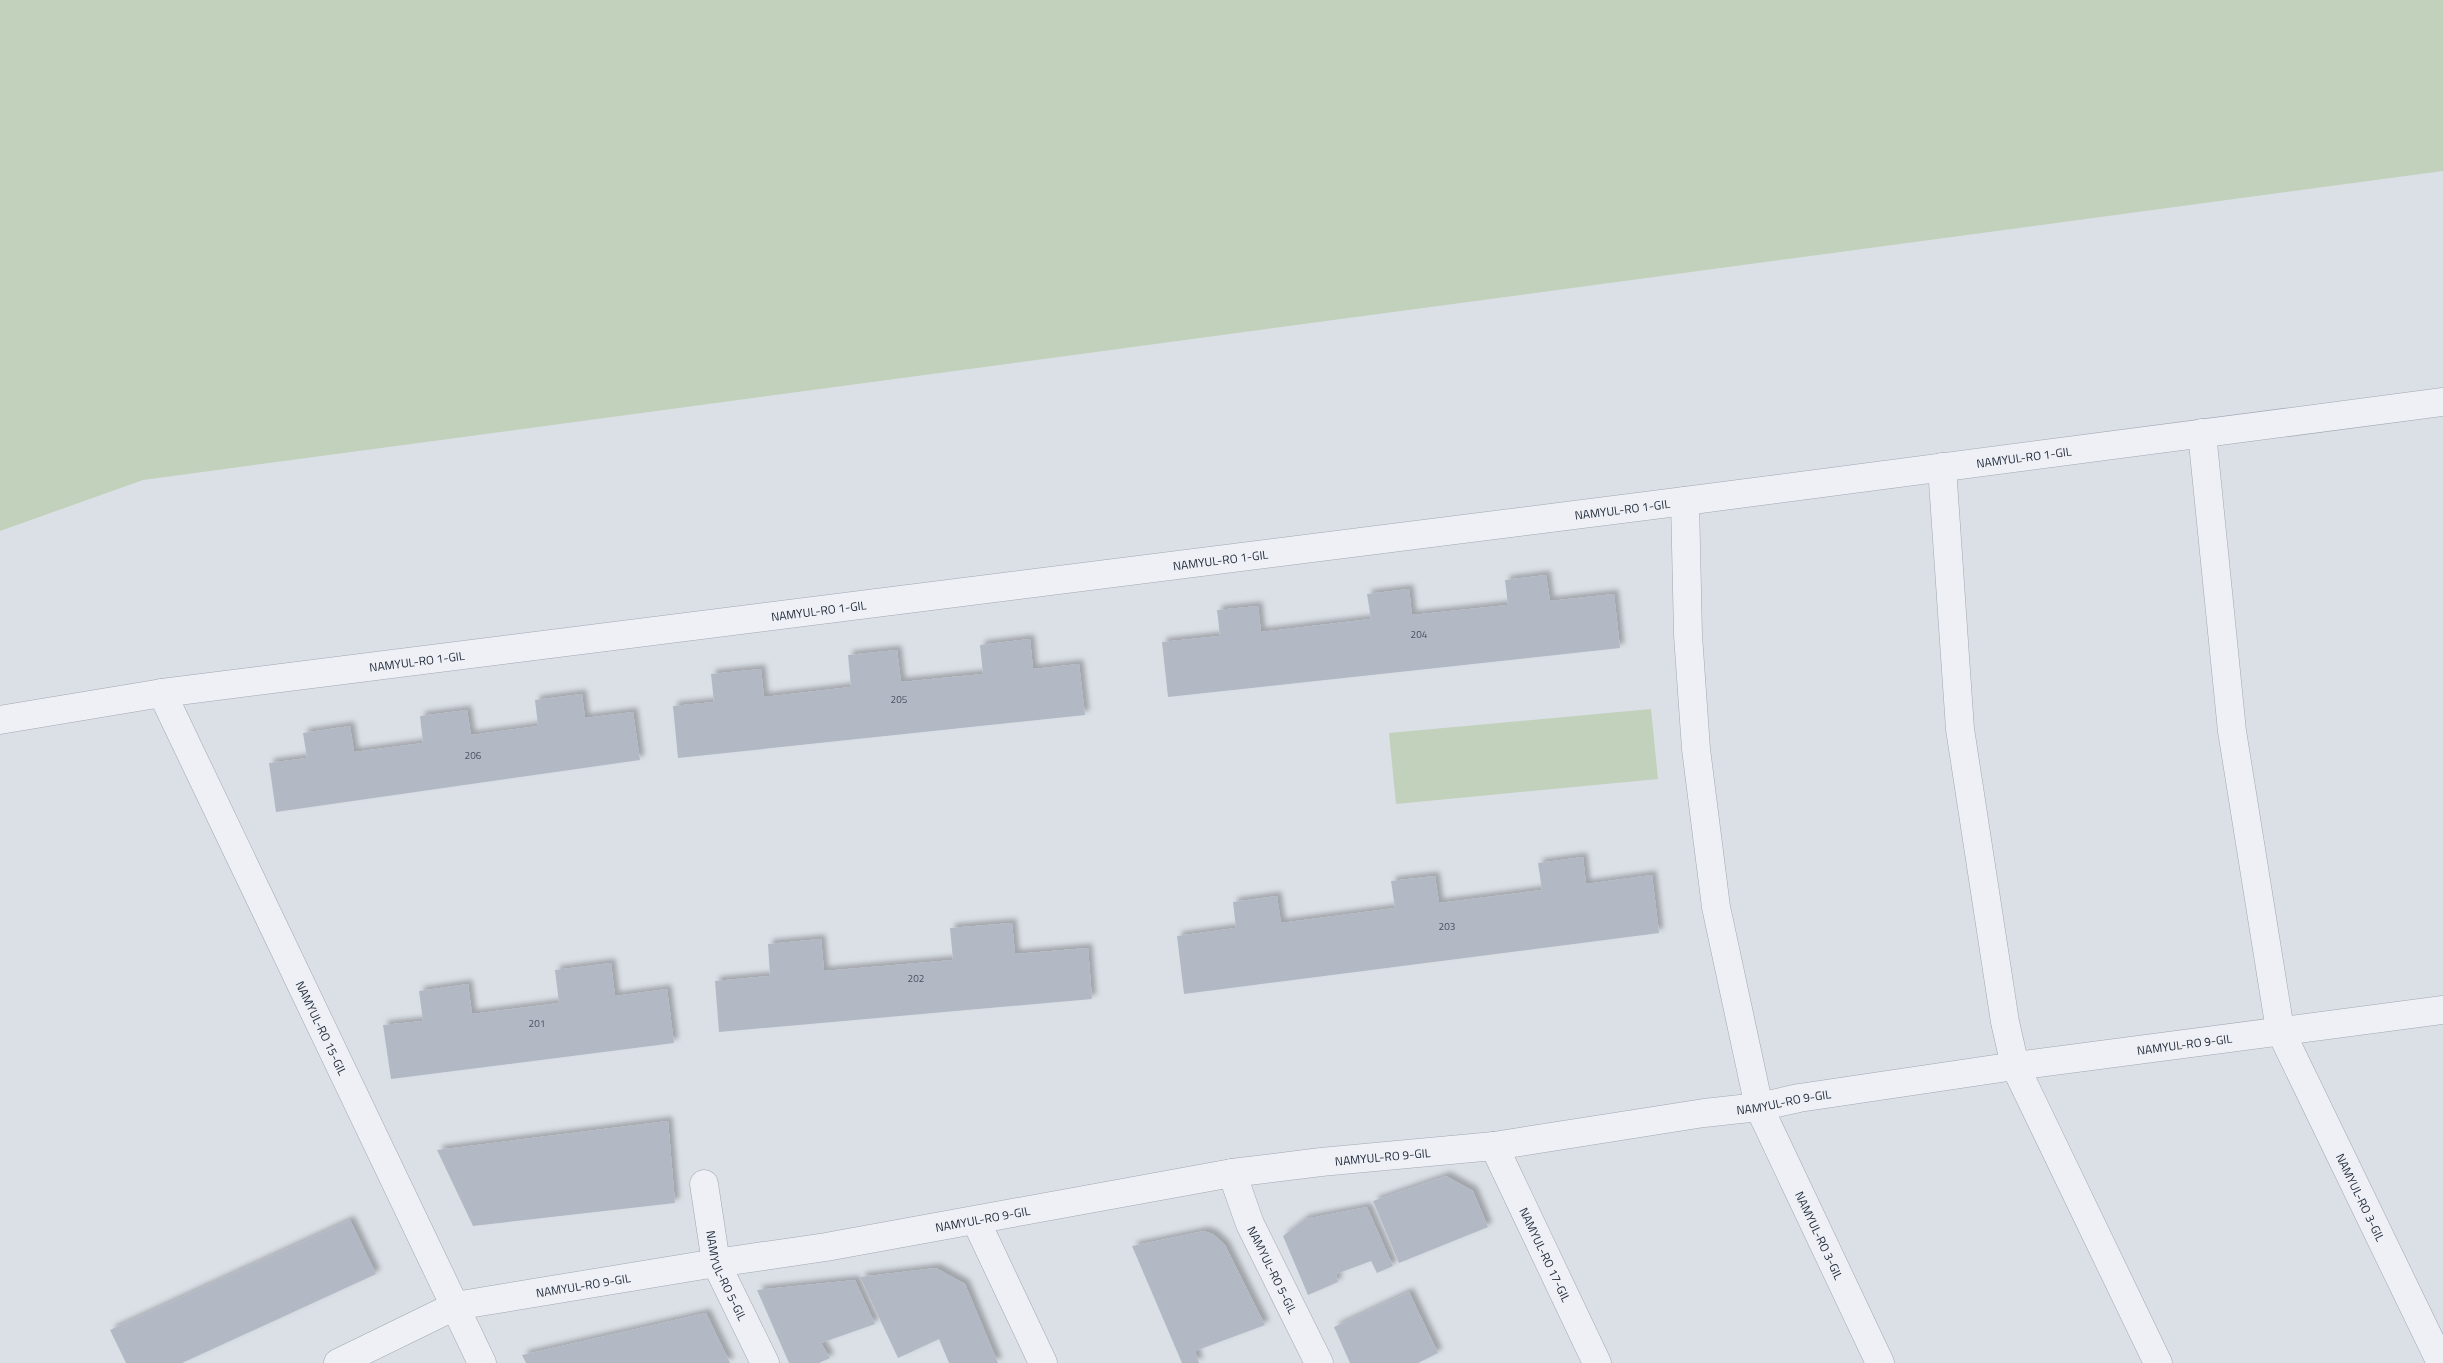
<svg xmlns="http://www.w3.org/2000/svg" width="2443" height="1363" font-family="'Titillium Web',sans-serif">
<defs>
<filter id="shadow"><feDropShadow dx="4.5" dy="-4.5" stdDeviation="2.5" flood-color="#0004"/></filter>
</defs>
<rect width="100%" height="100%" fill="#dbe0e7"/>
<g fill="#c1d1bb">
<polygon points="0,0 2443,0 2443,171 143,480 0,531"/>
<polygon points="1651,709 1658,779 1396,804 1389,733"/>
</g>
<g fill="#b2b9c4" filter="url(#shadow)">
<polygon points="1546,575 1550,601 1614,594 1620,648 1168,697 1162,642 1220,636 1217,610 1258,606 1261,632 1371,619 1367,594 1409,589 1412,615 1508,605 1505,580"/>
<polygon points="1030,639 1033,669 1079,664 1085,715 678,758 673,706 714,702 711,674 761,669 764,697 851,687 848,655 897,650 901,682 983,674 980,645"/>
<polygon points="582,694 585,718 633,712 640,760 276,812 269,763 307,758 303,733 350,726 354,752 423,743 420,716 467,710 471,735 538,726 535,700"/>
<polygon points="1583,857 1586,884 1652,875 1659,933 1184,994 1177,936 1236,928 1233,902 1277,896 1281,923 1395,908 1391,881 1435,876 1439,903 1542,890 1538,863"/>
<polygon points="1012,923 1015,954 1088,948 1092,999 719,1032 715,981 770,976 768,944 821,939 824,971 953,960 950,928"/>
<polygon points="611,963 615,996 667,989 674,1043 391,1079 383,1025 423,1021 419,991 468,984 472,1014 559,1003 555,970"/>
<polygon points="668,1121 675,1203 473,1226 437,1150"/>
<polygon points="1446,1176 1473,1191 1488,1227 1399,1263 1373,1201"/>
<polygon points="1367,1207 1393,1266 1377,1273 1371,1261 1336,1274 1338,1282 1308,1295 1283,1236 1305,1219"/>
<polygon points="350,1220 376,1274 182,1363 126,1363 110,1330"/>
<polygon points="1204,1231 1213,1234 1225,1245 1265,1325 1195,1351 1199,1363 1182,1363 1132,1246"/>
<polygon points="936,1268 965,1284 998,1363 949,1363 939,1339 898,1358 860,1277"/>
<polygon points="855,1280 875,1324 821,1343 830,1358 819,1363 789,1363 757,1290"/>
<polygon points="1409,1292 1438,1353 1418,1363 1350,1363 1334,1327"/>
<polygon points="706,1313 730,1363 526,1363 522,1355"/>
</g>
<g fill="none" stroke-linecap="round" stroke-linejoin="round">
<g stroke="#a0a7b1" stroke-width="29">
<g id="minor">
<path id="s1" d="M2202,433L2232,731L2280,1030L2441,1363"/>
<polyline points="1942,467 1960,729 2005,1022 2015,1066 2158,1363"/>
<path id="s2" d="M1685,501L1688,635L1696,749L1716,907L1759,1107L1880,1363"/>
<path id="s3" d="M162,693L482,1363"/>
<path id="s4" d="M0,720L162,693L1685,501L2443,402"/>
<path id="s5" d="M1494,1146L1597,1363"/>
<path id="s6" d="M1232,1173L1250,1224L1319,1363"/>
<path id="s7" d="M704,1184L716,1263L765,1363"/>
<polyline points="976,1221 1043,1363"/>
<path id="s8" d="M338,1363L455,1306L716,1263L826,1247L1232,1173L1321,1162L1494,1146L1704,1113L1759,1107L1799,1098L2015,1066L2443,1010"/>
</g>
</g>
<use href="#minor" stroke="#eef0f5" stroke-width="28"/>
</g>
<g text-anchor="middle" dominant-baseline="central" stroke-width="4" stroke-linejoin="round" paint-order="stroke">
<g font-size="10" fill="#485160">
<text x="1419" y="634">204</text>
<text x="899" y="699">205</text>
<text x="473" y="755">206</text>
<text x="1447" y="926">203</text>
<text x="916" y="978">202</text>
<text x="537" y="1023">201</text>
</g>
<g font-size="12" fill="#242e3e" stroke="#eaeff5">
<text stroke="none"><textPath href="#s4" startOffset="2041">NAMYUL-RO 1-GIL</textPath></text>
<text stroke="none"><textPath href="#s4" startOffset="1636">NAMYUL-RO 1-GIL</textPath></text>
<text stroke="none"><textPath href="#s4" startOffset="1231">NAMYUL-RO 1-GIL</textPath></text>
<text stroke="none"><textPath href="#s4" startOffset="826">NAMYUL-RO 1-GIL</textPath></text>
<text stroke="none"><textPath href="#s4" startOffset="421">NAMYUL-RO 1-GIL</textPath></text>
<text stroke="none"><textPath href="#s3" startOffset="371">NAMYUL-RO 15-GIL</textPath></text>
<text stroke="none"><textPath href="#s8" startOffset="1880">NAMYUL-RO 9-GIL</textPath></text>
<text stroke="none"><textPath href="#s8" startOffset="1475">NAMYUL-RO 9-GIL</textPath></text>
<text stroke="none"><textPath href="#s8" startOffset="1070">NAMYUL-RO 9-GIL</textPath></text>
<text stroke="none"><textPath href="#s1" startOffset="788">NAMYUL-RO 3-GIL</textPath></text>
<text stroke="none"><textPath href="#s8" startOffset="665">NAMYUL-RO 9-GIL</textPath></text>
<text stroke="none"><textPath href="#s2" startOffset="754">NAMYUL-RO 3-GIL</textPath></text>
<text stroke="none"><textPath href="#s5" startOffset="120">NAMYUL-RO 17-GIL</textPath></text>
<text stroke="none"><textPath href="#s6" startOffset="105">NAMYUL-RO 5-GIL</textPath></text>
<text stroke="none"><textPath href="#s7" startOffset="95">NAMYUL-RO 5-GIL</textPath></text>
<text stroke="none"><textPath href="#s8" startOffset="260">NAMYUL-RO 9-GIL</textPath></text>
</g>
</g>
</svg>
